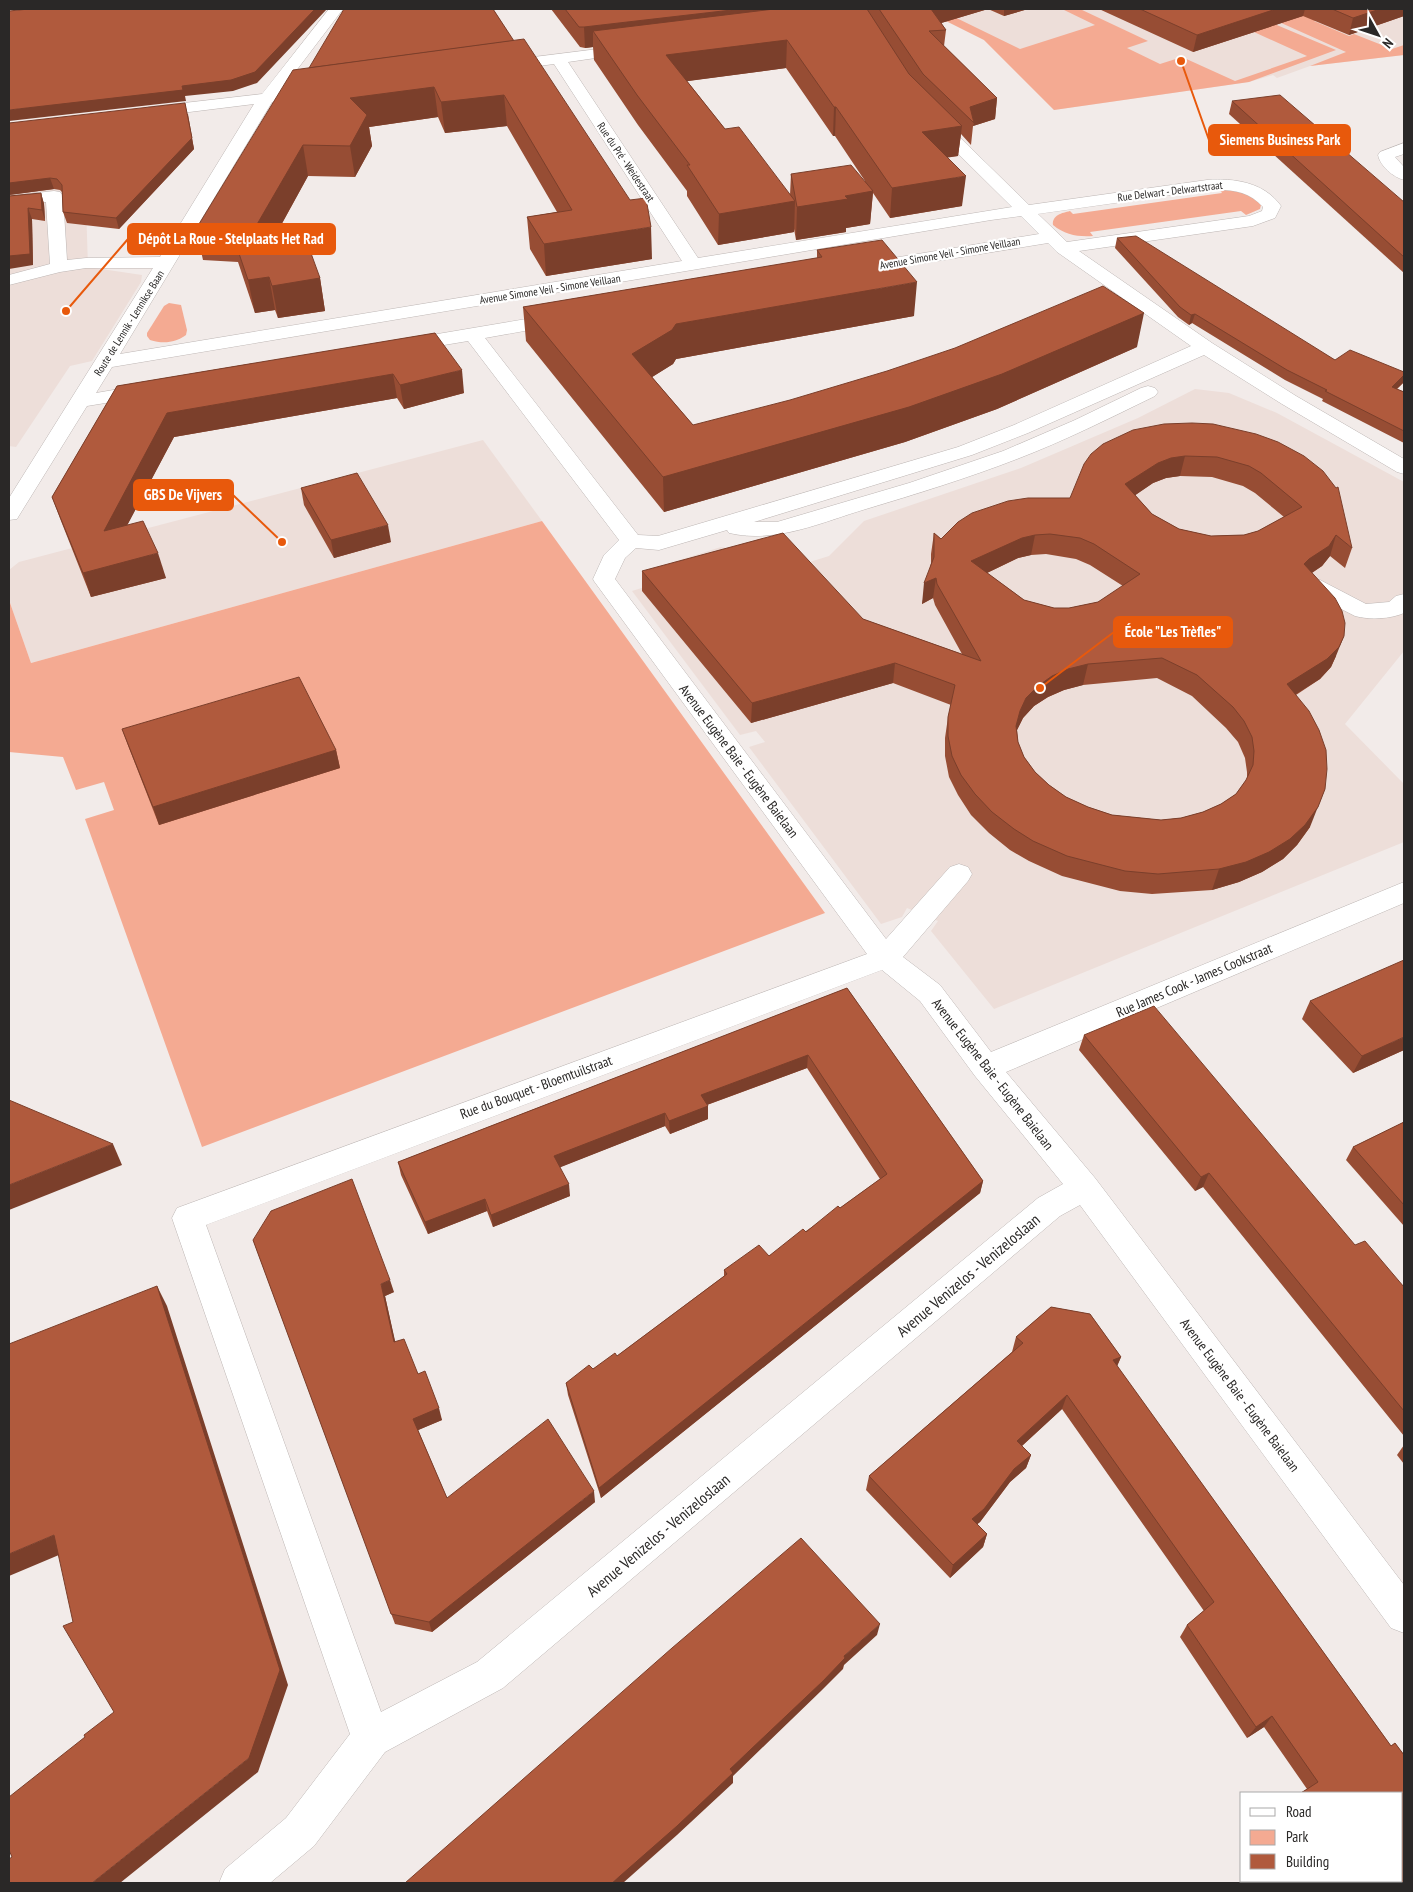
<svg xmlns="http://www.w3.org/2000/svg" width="1413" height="1892" font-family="'PT Sans Narrow',sans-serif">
<rect width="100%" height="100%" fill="#f2ebe9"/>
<g fill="#edded9">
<polygon points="922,9 1404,9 1404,55 1310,66 1277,78 1273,75 1249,82 1054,110 984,40"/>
<polygon points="9,141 86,205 88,267 142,275 141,282 92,361 70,366 16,447 9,446"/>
<polygon points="1195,389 1229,393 1277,413 1404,482 1404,651 1345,724 1404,784 1404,842 994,1009 931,931 938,921 907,908 902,917 881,924 749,747 765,742 756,731 740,735 632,591 683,575 673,562 721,547 756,553 800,565 829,556 864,521 1021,468 1138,418"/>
<polygon points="483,440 542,521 31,663 9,600 9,570 19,562"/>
</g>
<g fill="#f4aa92">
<polygon points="922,9 938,9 1020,49 1095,25 1062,9 1080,9 1148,41 1127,48 1160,64 1182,57 1235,81 1307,56 1243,27 1283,9 1272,23 1336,50 1249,82 1054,110 984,40"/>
<polygon points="1301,12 1318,19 1314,21 1349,36 1354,34 1392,49 1404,45 1404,55 1310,66 1346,52 1279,22"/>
<path d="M1220,190C1237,189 1249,192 1261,205L1260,209L1246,215L1241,211L1090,232L1093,236C1078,237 1065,235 1053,225C1052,215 1062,213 1070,211L1073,214L1222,193Z"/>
<path d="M169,303L181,305L187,330L186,335C175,343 163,344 150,340L147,336V333L164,306Z"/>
<polygon points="542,521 825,913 202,1147 85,819 114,810 104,782 76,790 63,757 9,752 9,600 31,663"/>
</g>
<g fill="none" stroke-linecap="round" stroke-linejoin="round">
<g stroke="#bdb6b4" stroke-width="1">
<g id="minor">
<path d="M329,9H343L280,92L315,87L321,89L323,92L321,95L315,97L272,102L120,354L682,261L554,64L501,71L496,69L493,66L496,63L501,61L630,45L635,46L637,49L635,52L630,53L568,62L698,258L1012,207L927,123L925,120L927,117H939L1029,205L1207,180C1234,178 1264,182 1281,206L1275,218L1253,226L1079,251L1212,343L1296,396L1404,459V474L1397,472L1282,404L1204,355L1028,433L972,455L754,522H777L909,483L1003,451L1075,420L1141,388L1148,386L1155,388L1158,392L1155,396C1110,418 1064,441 1017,459C968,478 916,494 866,509C822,522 776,544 729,533L727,530L659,550L636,548L625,558L615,579L886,939L950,867L959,864L968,867L972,874L968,881L903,957L940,985L991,1052L1404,882V903L1006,1072L1095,1178L1404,1585V1633L1391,1628L1080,1205L1060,1216L503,1688L385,1752L314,1846L270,1883H219L225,1869L286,1818L350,1734L172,1218L177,1208L867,954L594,581L593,579L604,555L619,540L468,341L402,352L395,350L392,346L395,342L402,340L562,313L569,315L571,319L569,323L485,338L638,535L658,536L958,447L1014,425L1191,346L1057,252L1048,243L863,273L857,272L854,268L857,264L863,263L1039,234L1021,216L991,220L112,367L96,393L148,384L155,386L158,390L155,394L148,396L87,406L20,514L17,519L9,520V498L153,268H86L60,272L9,285V275L50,264L46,202L9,206V196L54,191L60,192L63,196L67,260L86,258L160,257L254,104L149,117L143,115L141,112L143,109L149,107L262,94ZM1207,190C1229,189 1248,190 1263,207L1262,211L1249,216L1067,242L1038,214ZM882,970L920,1001L975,1076L1063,1184L1038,1198L477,1662L381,1712L206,1225Z"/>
<path d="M1404,143V154L1395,157L1404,167V180C1393,177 1380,166 1378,155L1380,152Z"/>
<path d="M1312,578L1320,580L1366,604L1389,602L1396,596L1404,594V613C1391,619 1369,620 1355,616L1304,590L1301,585L1304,580Z"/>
</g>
</g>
<use href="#minor" fill="#fff" fill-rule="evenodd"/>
</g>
<g fill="#974d34" fill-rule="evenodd">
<polygon points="493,9 652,259 546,276 530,249 527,217 557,212 507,126 445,133 438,117 369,127 372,146 355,177 308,176 279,229 301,246 320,278 325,311 278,318 275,310 255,313 238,262 203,260 196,229 309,68"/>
<path d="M551,9H1028L1004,16L988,9L941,23L946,30L944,46L997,98L995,119L973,126L971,145L961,134L958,156L947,157L962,206L890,218L873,193L870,224L846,228V232L796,240L794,229V232L718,245L687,196V191L638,125L594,60L593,47L585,48L580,47ZM786,68L833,136H835L865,181L791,174L790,195L725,129L687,81Z"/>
<polygon points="1099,9 1404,9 1404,16 1349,35 1303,16 1193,52"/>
<polygon points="1232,101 1404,202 1404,273 1229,114"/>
<polygon points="188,114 194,149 119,229 67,223 63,212 62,192 60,190 54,189 9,195 9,123"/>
<polygon points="41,193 44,204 45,221 32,219 33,265 9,196"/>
<polygon points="1117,238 1335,360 1404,372 1403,383 1397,389 1404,392 1404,443 1322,401 1323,399 1285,380 1192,323 1189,325 1178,317 1115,248"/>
<polygon points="817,250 914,316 676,359 673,364 652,377 693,425 1137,347 997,409 905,442 664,512 526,341 523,307 817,258"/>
<polygon points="435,333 464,393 404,409 397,398 174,437 127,525 166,578 91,597 61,521 52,497 117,386"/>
<path d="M1213,424L1352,548L1345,568L1330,556L1322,566L1312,573L1336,656L1331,667L1320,679L1296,695L1310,827L1297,845L1283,859L1262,872L1239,882L1212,890L1152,894L1120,891L1062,876L1029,861L1010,850L989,833L971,815L958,795L949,777L945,756V738L948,717L951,705L893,683L751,723L642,591V571L863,619L962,654L935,605L933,598L922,604L931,563V554L934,533L941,539L1070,498ZM1180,476L1212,477L1243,486L1255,493L1284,517L1258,531L1244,535L1211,536L1179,529L1152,514L1135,495L1153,483L1166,478ZM1046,554L1076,559L1090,565L1123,586L1098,602L1069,608H1054L1024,600L987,573L1018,558L1031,555ZM1157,678L1192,696L1226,728L1238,742L1245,758L1247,772V779L1236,794L1221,804L1203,812L1181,818L1161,820L1112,815L1088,807L1066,797L1049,785L1035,772L1024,757L1018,742L1017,730L1023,718L1034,706L1048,697L1064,690L1083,685Z"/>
<polygon points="301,488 391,542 334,558 304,505"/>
<polygon points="122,729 336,750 340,768 159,825 129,748"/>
<polygon points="847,988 983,1181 980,1193 601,1498 568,1395 566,1383 617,1356 724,1276 724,1270 769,1256 840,1208 880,1179 807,1068 707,1105 708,1106 708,1119 670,1134 665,1126 560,1167 570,1196 493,1227 487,1211 428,1234 401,1175 398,1162"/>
<polygon points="1310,1001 1404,1050 1353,1073 1302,1019"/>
<polygon points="1084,1035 1355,1245 1404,1287 1404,1436 1203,1187 1195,1191 1079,1050"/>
<polygon points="1404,1122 1404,1226 1346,1160 1353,1147"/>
<polygon points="253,1240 394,1292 385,1296 395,1342 418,1374 442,1420 418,1430 447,1498 595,1502 432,1632 395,1624"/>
<polygon points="1051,1307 1090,1314 1121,1357 1117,1366 1391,1746 1395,1743 1404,1755 1404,1883 1309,1883 1312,1881 1402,1881 1402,1793 1300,1793 1307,1789 1264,1727 1247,1738 1180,1637 1187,1625 1204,1611 1062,1409 1022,1446 1031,1455 1026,1468 1010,1482 980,1522 977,1524 987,1534 983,1547 950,1578 866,1490 869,1476 1012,1352 1016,1337"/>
<polygon points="1404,1445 1404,1464 1397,1455"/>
</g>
<g fill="#7b3f2b">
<polygon points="315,9 327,9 257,83 233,91 185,96 186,101 9,121 9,110 182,86"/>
<polygon points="740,9 830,9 593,31 593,47 585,48 584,27"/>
<polygon points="929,9 988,9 928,27"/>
<polygon points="1004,9 1028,9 1004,16"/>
<polygon points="1276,9 1305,9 1303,16 1193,52 1197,35"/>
<polygon points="1380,9 1404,9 1404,16 1349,35 1353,18"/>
<polygon points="787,40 786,68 666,84 666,55"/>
<polygon points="434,87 438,117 369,127 372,146 355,177 350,146 350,98"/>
<polygon points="504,95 507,126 445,133 441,102"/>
<polygon points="997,98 995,119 973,126 974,123 970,107"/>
<polygon points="185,103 194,149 119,229 116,218"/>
<polygon points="834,107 836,107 835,136 833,136"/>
<polygon points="962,126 958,156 919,162 922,132"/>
<polygon points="303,145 308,176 259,265 252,233"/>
<polygon points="966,176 962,206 890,218 892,188"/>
<polygon points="50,178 54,189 9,195 9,183"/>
<polygon points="873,191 870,224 846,228 846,232 796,240 797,207 845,196"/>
<polygon points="41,193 44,204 45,221 42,210"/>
<polygon points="795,201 794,232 718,245 719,214"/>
<polygon points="28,208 32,219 33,265 9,269 9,256"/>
<polygon points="651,227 652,259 546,276 544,244"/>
<polygon points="269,277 275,310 255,313 248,280"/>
<polygon points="320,278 325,311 278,318 272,286"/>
<polygon points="917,282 914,316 676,359 673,364 633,389 632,354 676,324"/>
<polygon points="1144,313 1137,347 997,409 905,442 664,512 663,477"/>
<polygon points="1195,314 1192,323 1189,325 1191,315"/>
<polygon points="462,370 464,393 404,409 400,385"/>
<polygon points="393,374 397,398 174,437 111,556 104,531 167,413"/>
<polygon points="1404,375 1403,383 1388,397 1392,387"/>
<polygon points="1185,456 1180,476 1166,478 1153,483 1121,505 1125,484 1158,463 1171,458"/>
<polygon points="388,525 391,542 334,558 331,540"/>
<polygon points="1035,535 1031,555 1018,558 968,582 971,561 1022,538"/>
<polygon points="1336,535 1330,556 1322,566 1302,579 1304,564 1309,559"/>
<polygon points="158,553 166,578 91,597 83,573"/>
<polygon points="936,578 933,598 922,604 924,583"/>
<polygon points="1344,636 1336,656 1331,667 1320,679 1280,704 1287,684"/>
<polygon points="895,663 893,683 751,723 752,703"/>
<polygon points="1088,664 1083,685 1064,690 1048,697 1034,706 1023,718 1016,732 1016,726 1020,711 1026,698 1038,686 1052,676 1068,669"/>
<polygon points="336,750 340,768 159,825 153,807"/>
<polygon points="1325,789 1310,827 1297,845 1283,859 1262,872 1239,882 1212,890 1219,869"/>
<polygon points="1404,1037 1404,1050 1353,1073 1362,1056"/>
<polygon points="808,1055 807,1068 701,1107 701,1095"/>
<polygon points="708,1106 708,1119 670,1134 669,1121"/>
<polygon points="665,1113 665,1126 556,1169 554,1156"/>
<polygon points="113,1144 122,1165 9,1210 9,1185"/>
<polygon points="1209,1173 1203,1187 1195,1191 1201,1177"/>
<polygon points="983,1181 980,1193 601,1498 599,1488"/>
<polygon points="569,1184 570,1196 493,1227 491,1215"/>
<polygon points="485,1199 487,1211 428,1234 425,1222"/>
<polygon points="390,1280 394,1292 385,1296 398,1354 394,1342 381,1284"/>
<polygon points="157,1286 167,1306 288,1685 258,1772 120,1883 92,1883 249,1758"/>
<polygon points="1121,1357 1115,1371 1113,1360"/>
<polygon points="1067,1395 1062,1409 1012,1455 1017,1441"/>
<polygon points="439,1408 442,1420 416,1431 413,1419"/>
<polygon points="1031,1455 1026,1468 1010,1482 980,1522 968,1532 972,1519 1014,1469"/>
<polygon points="594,1491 595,1502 432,1632 429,1622"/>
<polygon points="987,1534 983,1547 950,1578 953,1565"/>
<polygon points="54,1535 66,1552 9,1576 9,1554"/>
<polygon points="880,1624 877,1635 844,1665 843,1669 821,1691 733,1776 733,1783 677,1835 623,1883 612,1883 730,1769 844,1656"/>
<polygon points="1272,1716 1264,1727 1247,1738 1256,1727"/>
</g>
<g fill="#b05a3d" stroke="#7b3f2b" fill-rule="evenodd">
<polygon points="29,9 315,9 255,72 231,80 182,86 183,90 9,110 9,11"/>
<polygon points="344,9 493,9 514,41 309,68"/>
<polygon points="565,9 740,9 584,27 579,27"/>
<polygon points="774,9 867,9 909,74 962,126 922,132 966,176 892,188 836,107 834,107 787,40 666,55 725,129 739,127 795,201 719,214 687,165 690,165 637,95 593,31"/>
<polygon points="879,9 931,9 946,30 929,31 997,98 970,107 974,123 923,74"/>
<polygon points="1140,9 1276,9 1197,35"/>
<polygon points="1332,9 1380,9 1353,18"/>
<polygon points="524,39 630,200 646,198 651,227 544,244 527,217 572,210 504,95 441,102 434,87 350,98 367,115 350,146 303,145 252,233 294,227 301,246 308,245 320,278 272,286 269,277 248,280 231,230 196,229 293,70"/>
<polygon points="1280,95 1404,202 1404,257 1232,101"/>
<polygon points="185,103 192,138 116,218 63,212 62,185 57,179 50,178 9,183 9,123"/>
<polygon points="851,165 873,191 845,196 848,199 797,207 791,174"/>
<polygon points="41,193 42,210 28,208 30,254 9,256 9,196"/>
<polygon points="1136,236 1335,360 1350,350 1404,372 1404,375 1392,387 1404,392 1404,431 1325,391 1327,390 1287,370 1195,314 1191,315 1180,307 1117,238"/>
<polygon points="882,240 917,282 676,324 672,330 632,354 693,425 790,400 887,371 955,348 1103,286 1144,313 1002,374 909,407 663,477 523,307 822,257 817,250"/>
<polygon points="435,333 462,370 400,385 393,374 167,413 104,531 143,521 158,553 83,573 52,497 117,386"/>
<path d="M1192,423L1213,424L1256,434L1278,442L1304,456L1323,471L1336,488L1338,487L1352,548L1336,535L1329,546L1309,559L1304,564L1335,598L1342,611L1345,623L1344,636L1339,647L1327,659L1287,684L1309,711L1319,730L1326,750L1327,769L1325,789L1318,807L1305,825L1290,839L1269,852L1246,862L1219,869L1158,874L1125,871L1067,856L1033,841L1014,829L992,812L975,794L961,775L952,756L948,736V717L955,685L895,663L752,703L642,571L783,533L863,619L981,661L937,584L936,578L924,583L934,557V533L941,539L958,522L972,513L1008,501L1028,498H1070L1084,464L1091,454L1103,444L1133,430L1164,424ZM1185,456L1217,457L1249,466L1261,473L1302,507L1258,531L1244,535L1211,536L1179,529L1152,514L1125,484L1158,463L1171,458ZM1050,534L1080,538L1094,544L1140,574L1098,602L1069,608H1054L1024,600L971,561L1022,538L1035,535ZM1162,658L1197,675L1233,707L1244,721L1252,737L1254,751L1253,765L1246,780L1236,794L1221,804L1203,812L1181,818L1161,820L1112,815L1088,807L1066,797L1049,785L1035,772L1024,757L1018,742L1016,726L1020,711L1026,698L1038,686L1052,676L1068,669L1088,664Z"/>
<polygon points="357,473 388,525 331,540 301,488"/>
<polygon points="299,677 336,750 153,807 122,729"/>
<polygon points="1404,960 1404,1037 1362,1056 1310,1001"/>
<polygon points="847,988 983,1181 599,1488 566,1383 589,1365 593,1369 615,1353 617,1356 727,1274 724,1270 759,1245 769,1256 803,1229 806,1232 838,1206 840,1208 887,1174 808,1055 701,1095 708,1106 669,1121 665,1113 554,1156 569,1184 491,1215 485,1199 425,1222 398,1162"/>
<polygon points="1154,1006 1355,1245 1365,1241 1404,1287 1404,1411 1209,1173 1201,1177 1084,1035"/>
<polygon points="9,1100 113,1144 9,1185"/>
<polygon points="1404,1122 1404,1205 1353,1147"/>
<polygon points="352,1179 390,1280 381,1284 394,1342 404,1339 418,1374 425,1371 439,1408 413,1419 447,1498 548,1419 594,1491 429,1622 391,1614 253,1240 271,1211"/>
<polygon points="157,1286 280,1670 249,1758 92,1883 9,1883 9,1859 12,1857 9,1850 9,1797 85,1737 84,1735 114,1712 63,1626 73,1622 54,1535 9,1554 9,1344"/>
<polygon points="1051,1307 1090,1314 1121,1357 1113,1360 1391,1746 1395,1743 1404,1755 1404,1883 1309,1883 1312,1881 1402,1881 1402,1793 1301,1793 1318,1782 1272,1716 1256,1727 1187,1625 1214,1602 1067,1395 1017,1441 1031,1455 1014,1469 984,1509 972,1519 987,1534 953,1565 869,1476 1023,1343 1016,1337"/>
<polygon points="801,1538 880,1624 844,1656 845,1658 823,1681 730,1769 733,1773 677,1826 612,1883 405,1883 672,1648"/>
</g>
<g text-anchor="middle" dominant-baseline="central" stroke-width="4.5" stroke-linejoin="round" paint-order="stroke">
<g font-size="11" fill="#2a2827" stroke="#fff">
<text transform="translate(626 162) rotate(56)">Rue du Pré - Weidestraat</text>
<text transform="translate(1170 191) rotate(-7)">Rue Delwart - Delwartstraat</text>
<text transform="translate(950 253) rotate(-10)">Avenue Simone Veil - Simone Veillaan</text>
<text transform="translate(550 289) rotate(-9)">Avenue Simone Veil - Simone Veillaan</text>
<text transform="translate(129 323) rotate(-58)">Route de Lennik - Lennikse Baan</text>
</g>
<g font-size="14" fill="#2a2827" stroke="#fff">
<text transform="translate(739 761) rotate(53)">Avenue Eugène Baie - Eugène Baielaan</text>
<text transform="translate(1194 980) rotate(-23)">Rue James Cook - James Cookstraat</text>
<text transform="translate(993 1074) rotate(52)">Avenue Eugène Baie - Eugène Baielaan</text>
<text transform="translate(536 1087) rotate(-20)">Rue du Bouquet - Bloemtuilstraat</text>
<text transform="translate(1240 1395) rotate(53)">Avenue Eugène Baie - Eugène Baielaan</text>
</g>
<g font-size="16" fill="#2a2827" stroke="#fff">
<text transform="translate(968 1275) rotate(-40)">Avenue Venizelos - Venizeloslaan</text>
<text transform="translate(658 1535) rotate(-40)">Avenue Venizelos - Venizeloslaan</text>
</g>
</g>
<path fill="none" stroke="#e8590c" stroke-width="2" d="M1181 61L1209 140M66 311L128 239M282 542L233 495M1040 688L1114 632"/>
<g fill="#e8590c" stroke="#fff" stroke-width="2">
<circle cx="1181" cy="61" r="5"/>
<circle cx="66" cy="311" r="5"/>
<circle cx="282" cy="542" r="5"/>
<circle cx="1040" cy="688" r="5"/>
</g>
<g fill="#e8590c" stroke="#e8590c" stroke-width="2">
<rect x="1209" y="125" width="141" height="30" rx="5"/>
<rect x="128" y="224" width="207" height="30" rx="5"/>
<rect x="134" y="480" width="99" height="30" rx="5"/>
<rect x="1114" y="617" width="118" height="30" rx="5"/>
</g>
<g font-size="15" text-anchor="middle" font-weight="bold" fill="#fff">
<text x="1280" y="145">Siemens Business Park</text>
<text x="231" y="244">Dépôt La Roue - Stelplaats Het Rad</text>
<text x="183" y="500">GBS De Vijvers</text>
<text x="1173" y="637">École "Les Trèfles"</text>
</g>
<rect width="1413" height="1892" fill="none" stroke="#2a2827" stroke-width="20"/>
<rect x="1240" y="1792" width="162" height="90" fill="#ffffff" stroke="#aaa9a9"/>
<rect x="1250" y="1808" width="25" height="8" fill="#ffffff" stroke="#aaa9a9"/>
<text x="1286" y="1817" font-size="15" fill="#2a2827">Road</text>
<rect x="1250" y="1830" width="25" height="15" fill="#f4aa92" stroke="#aaa9a9"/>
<text x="1286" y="1842" font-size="15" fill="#2a2827">Park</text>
<rect x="1250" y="1854" width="25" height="15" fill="#b05a3d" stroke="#aaa9a9"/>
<text x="1286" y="1867" font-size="15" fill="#2a2827">Building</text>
<g transform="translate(1378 35) rotate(130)" stroke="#ffffff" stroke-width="4" paint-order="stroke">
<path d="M0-4L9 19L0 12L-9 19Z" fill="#2a2827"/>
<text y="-8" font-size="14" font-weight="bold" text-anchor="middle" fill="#2a2827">N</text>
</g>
</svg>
